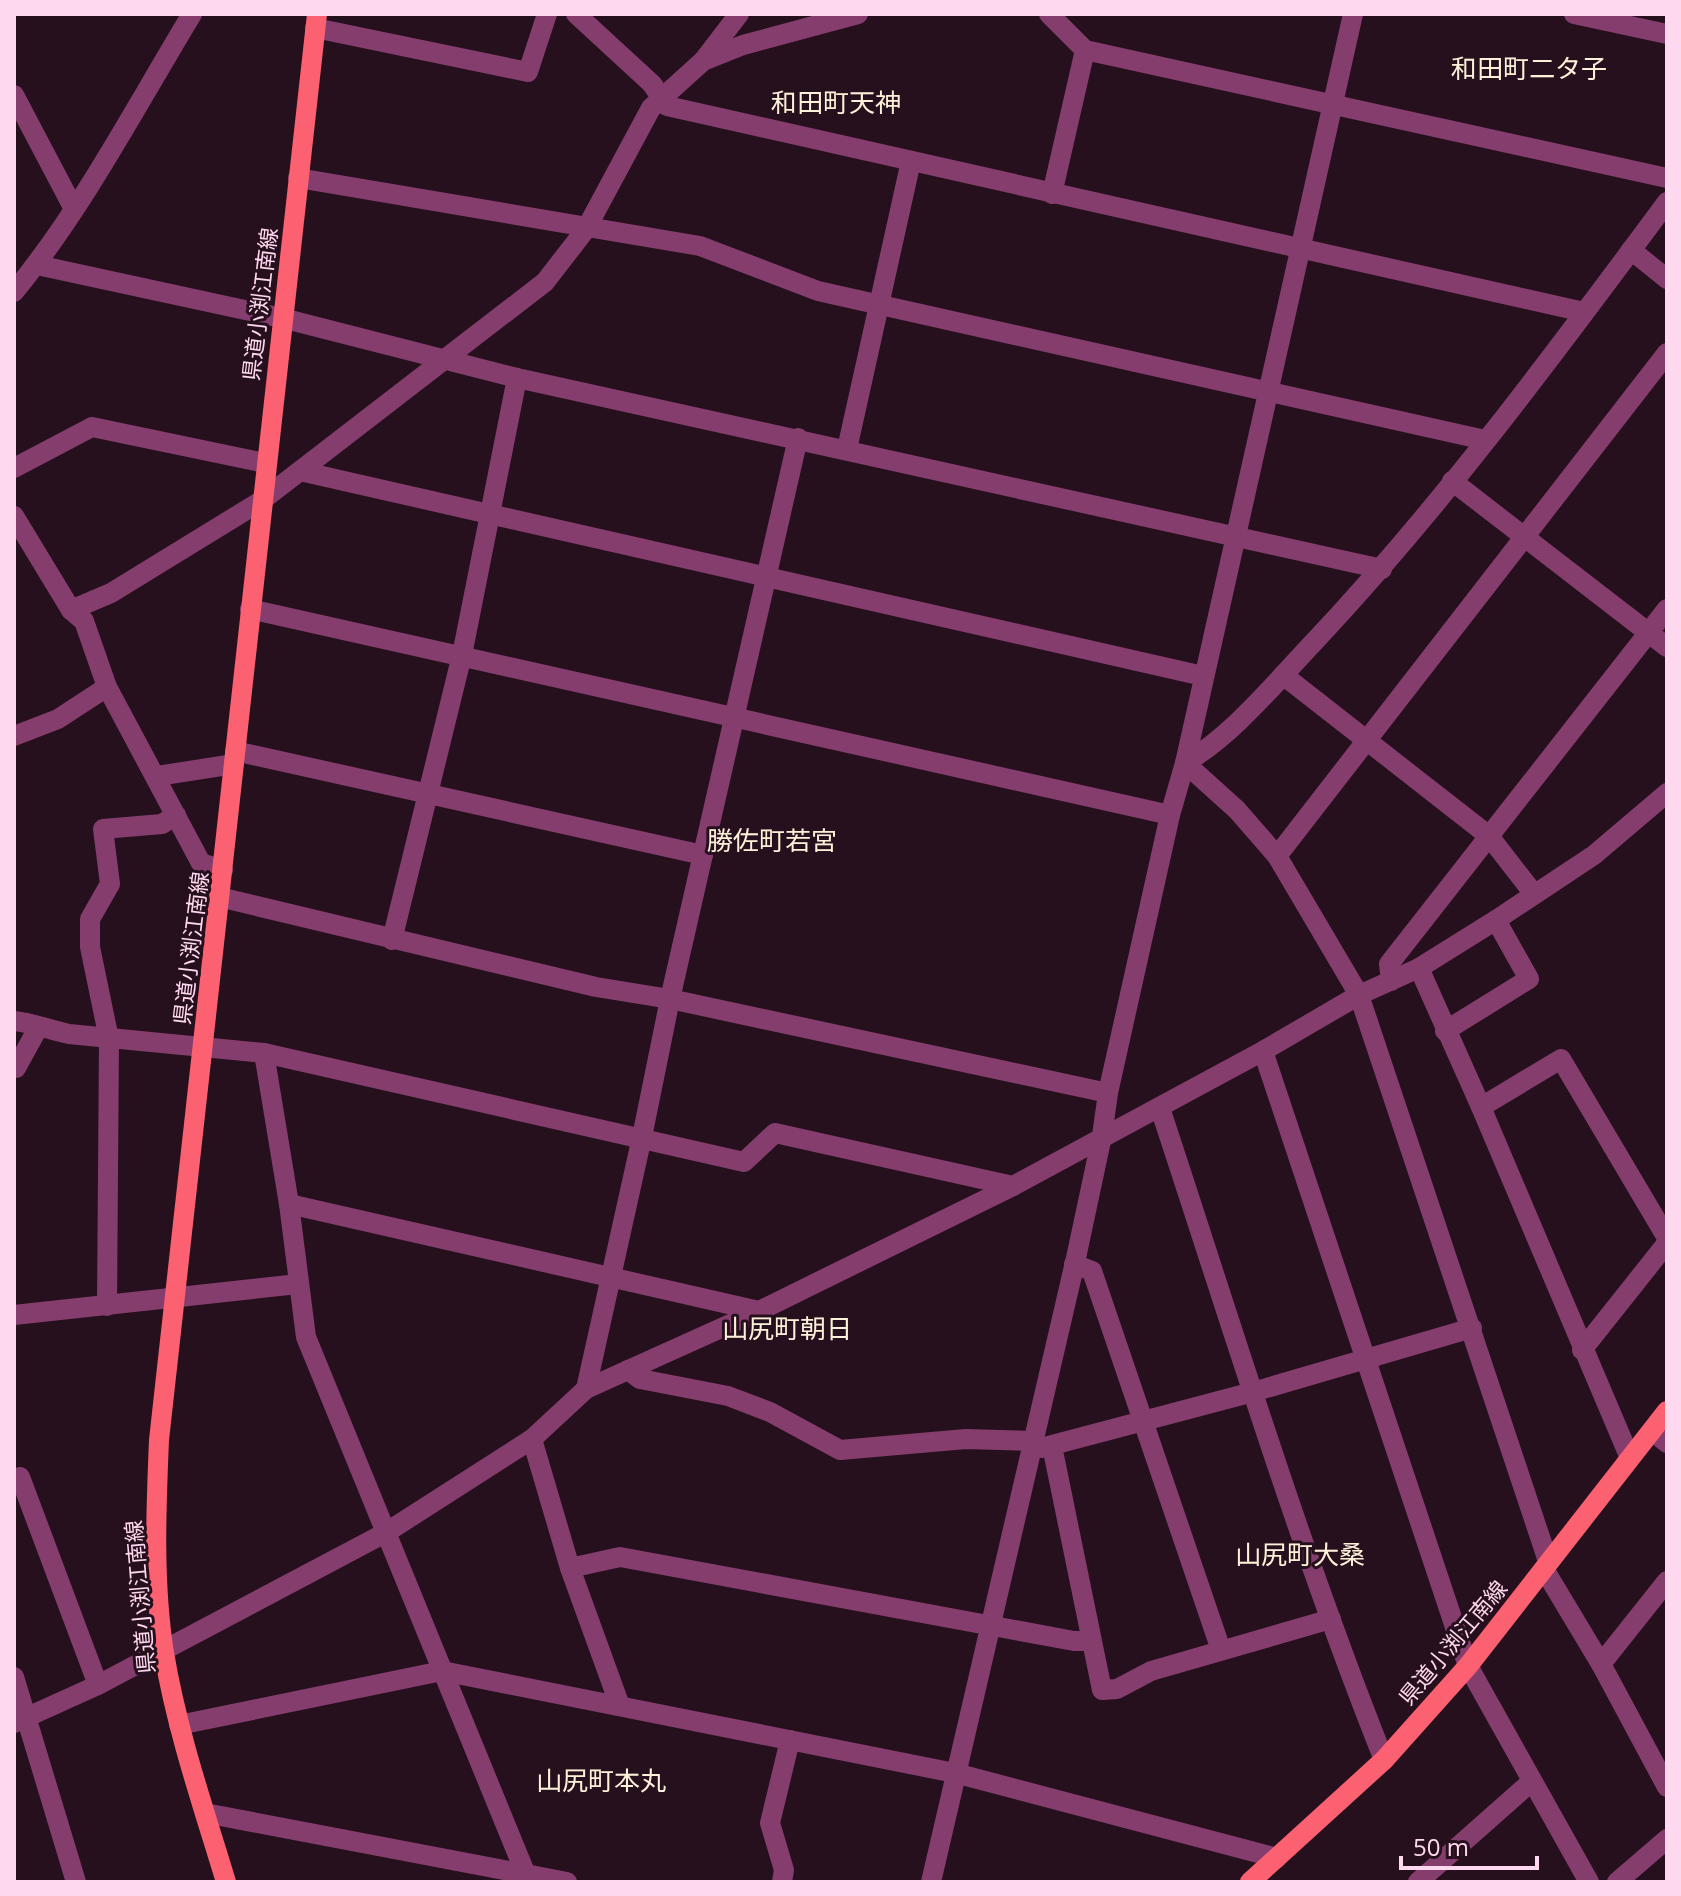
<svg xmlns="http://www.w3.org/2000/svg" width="1681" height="1896" font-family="'Open Sans','Noto Sans JP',sans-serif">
<rect width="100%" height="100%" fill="#27101d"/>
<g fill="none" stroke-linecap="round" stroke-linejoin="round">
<g stroke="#853d6e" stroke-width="20">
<polyline points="576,14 652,84 667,106 1584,312"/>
<polyline points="1049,14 1085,50 1667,178"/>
<polyline points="1574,14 1667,34"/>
<polyline points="315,28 528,72 547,14"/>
<polyline points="703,61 739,14"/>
<polyline points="14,95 74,209"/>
<polyline points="298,178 700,246 818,291 1485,440"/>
<polyline points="1052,194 1085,50"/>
<polyline points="1631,250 1667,279"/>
<polyline points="37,265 282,318 517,378 1382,569"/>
<path d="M14,292C83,208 135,108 192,14"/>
<polyline points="847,449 911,161"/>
<polyline points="14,468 92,427 265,463"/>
<polyline points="300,471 1203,676"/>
<polyline points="1452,481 1667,647"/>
<polyline points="14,516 71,610 84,621 107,687 201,863 223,870"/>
<polyline points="250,609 1170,815"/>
<polyline points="71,610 111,593 261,501 545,282 586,229 651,108 703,61 743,45 858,14"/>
<polyline points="1283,675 1489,836 1534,894"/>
<polyline points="14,736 58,719 107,687"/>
<polyline points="235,751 703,855"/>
<polyline points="1185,763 1237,810 1277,856 1359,995 1548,1561"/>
<path d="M1185,763C1233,735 1275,683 1313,643C1442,506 1555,353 1667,202"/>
<polyline points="157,776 234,764"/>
<polyline points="1277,856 1667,353"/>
<polyline points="219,897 596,987 670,999 1108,1093"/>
<polyline points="392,940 462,655 517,378"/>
<polyline points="1419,968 1481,1107 1630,1458"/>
<polyline points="1391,981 1389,964 1667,609"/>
<path d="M14,1021C33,1023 50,1030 69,1034L264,1053L744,1162L775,1133L1013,1186"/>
<polyline points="1445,1031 1529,979 1496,920"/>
<polyline points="1263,1051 1468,1666 1589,1882"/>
<polyline points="264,1053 289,1204 306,1337 529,1882"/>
<polyline points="14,1068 16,1068 38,1028"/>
<polyline points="1481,1107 1561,1059 1667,1238"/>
<path d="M1160,1108C1232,1326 1299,1547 1384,1760"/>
<polyline points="289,1204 759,1311"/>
<polyline points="1074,1264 1092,1271 1221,1650"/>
<polyline points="107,1306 109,1039 90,947 90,919 110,884 103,829 162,824 176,815"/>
<polyline points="14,1315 298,1284"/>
<polyline points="1582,1350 1667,1243"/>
<polyline points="628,1370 640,1379 728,1396 770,1412 840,1450 966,1439 1033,1441"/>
<polyline points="586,1389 642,1137 670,999 798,438"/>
<polyline points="1652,1431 1667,1443"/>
<polyline points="532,1439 570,1568 620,1706"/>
<polyline points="1052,1446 1102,1690 1117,1689 1151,1671 1331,1619"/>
<polyline points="1041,1448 1253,1392 1472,1328"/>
<polyline points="14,1479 20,1477 98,1685"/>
<polyline points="570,1568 620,1557 1074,1641 1091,1641"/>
<polyline points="1544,1569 1601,1664 1667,1787"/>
<polyline points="1601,1664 1667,1581"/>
<polyline points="14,1677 76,1882"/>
<polyline points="14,1723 98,1685 387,1532 532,1439 586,1389 759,1311 1013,1186 1263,1051 1359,995 1419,968 1496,920 1594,855 1667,793"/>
<polyline points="179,1725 442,1671 955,1773 1277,1858"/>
<polyline points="205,1813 567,1882"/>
<polyline points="782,1882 784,1870 770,1823 790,1740"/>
<polyline points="931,1882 1076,1258 1102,1136 1108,1093 1170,815 1185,763 1353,14"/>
<polyline points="1418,1882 1531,1782"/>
<polyline points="1617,1882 1667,1839"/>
</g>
<g stroke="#fb6171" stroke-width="20">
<path d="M226,1882C203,1806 177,1731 164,1653C153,1583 156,1510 159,1440L317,14"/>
<polyline points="1250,1882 1384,1760 1468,1666 1667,1411"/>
</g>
</g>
<g text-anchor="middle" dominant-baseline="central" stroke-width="6" stroke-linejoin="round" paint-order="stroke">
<g font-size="22" fill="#fed8ef" stroke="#27101d">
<text transform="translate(259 304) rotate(-83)">県道小渕江南線</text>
<text transform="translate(190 948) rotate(-83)">県道小渕江南線</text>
<text transform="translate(139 1597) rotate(-95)">県道小渕江南線</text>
<text transform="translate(1452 1642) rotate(-50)">県道小渕江南線</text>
</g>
<g font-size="26" fill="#fef1d9" stroke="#27101d">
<text x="1529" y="68">和田町二タ子</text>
<text x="836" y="102">和田町天神</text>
<text x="772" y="840">勝佐町若宮</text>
<text x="787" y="1328">山尻町朝日</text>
<text x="1300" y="1554">山尻町大桑</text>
<text x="601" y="1780">山尻町本丸</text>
</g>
</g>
<rect width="1681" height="1896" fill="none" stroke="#fed8ef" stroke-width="32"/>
<path d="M1401 1856v12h136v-12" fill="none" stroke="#fed8ef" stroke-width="4"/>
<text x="1413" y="1856" font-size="24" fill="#fed8ef" stroke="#27101d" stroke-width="6" paint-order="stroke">50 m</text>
</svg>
